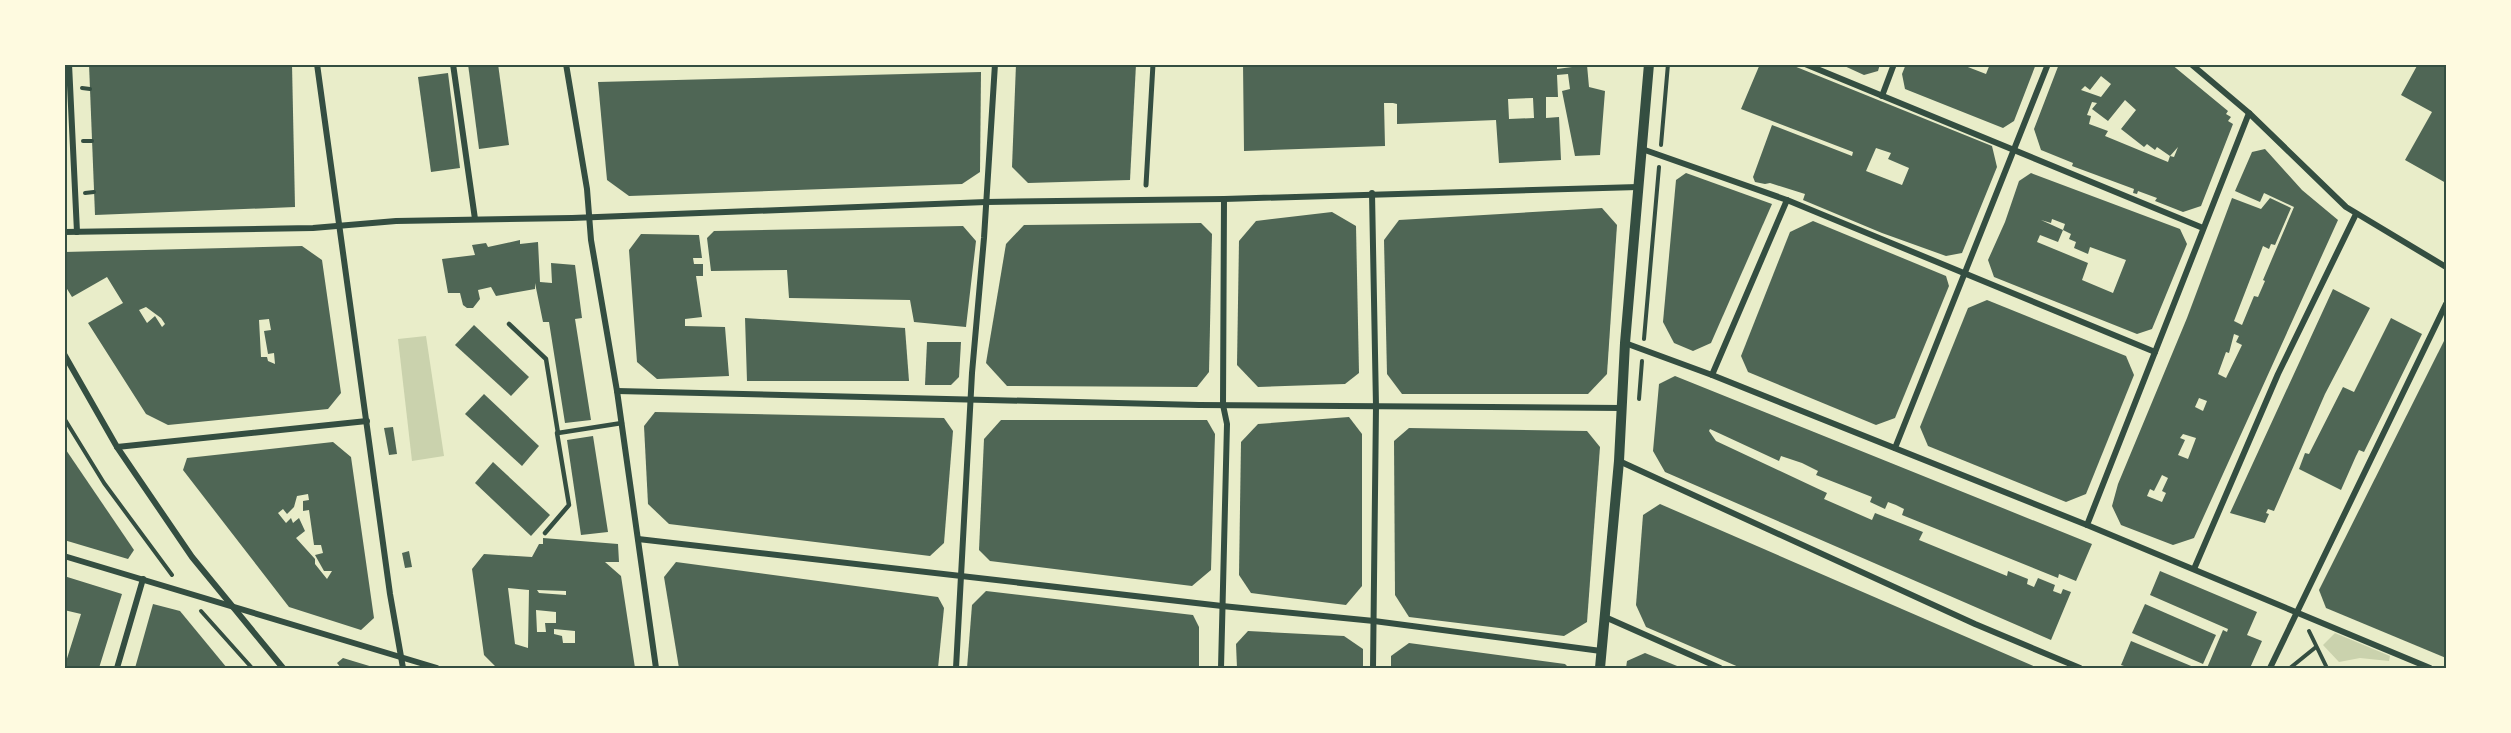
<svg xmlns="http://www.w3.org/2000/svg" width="2511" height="733" font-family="'Archivo Narrow',sans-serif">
<rect width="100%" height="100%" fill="#e9edc9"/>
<g fill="#cad2ad">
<polygon points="426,336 444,456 412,461 398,339"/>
<polygon points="2335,633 2390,656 2389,661 2360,658 2339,662 2323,645"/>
</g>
<g fill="#4f6655" fill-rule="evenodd">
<polygon points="89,64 292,64 295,207 95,215"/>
<polygon points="468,64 498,64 509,145 479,149"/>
<polygon points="1016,64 1136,64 1130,180 1028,183 1012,167"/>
<path d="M1243,64H1557V69L1587,65L1589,87L1605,91L1600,155L1575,156L1562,91L1570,89L1568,74L1557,75L1558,97H1546V118L1559,117L1561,160L1499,163L1496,120L1397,124V104L1393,103H1384L1385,146L1244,151ZM1533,98L1534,118L1509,119L1508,99Z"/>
<path d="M1760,64H1789L1992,146L1997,167L1962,253L1946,256L1882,233L1803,200L1805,194L1770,183L1765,184L1755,182L1753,177L1772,125L1852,156L1853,152L1741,109ZM1876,148L1891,153L1888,159L1909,168L1902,185L1866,171Z"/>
<polygon points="1840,64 1880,64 1878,71 1864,75"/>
<polygon points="1906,64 1960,64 1986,74 1990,64 2036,64 2014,121 2003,128 1905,89 1902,74"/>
<path d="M2059,64H2171L2228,111L2226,114L2231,117L2228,121L2233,124L2201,206L2183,212L2155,201L2157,198L2138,191L2137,194L2133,193L2134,189L2072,166L2073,163L2041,150L2034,129ZM2101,76L2111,84L2101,97L2081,90L2085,86L2090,90ZM2125,100L2136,110L2121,129L2144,147L2147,144L2155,150L2157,147L2170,156L2178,147L2174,157L2170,156L2168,162L2105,136L2108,131L2089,124L2091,116L2087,115L2092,102L2097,103L2092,109L2108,121Z"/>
<polygon points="2418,64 2446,64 2446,183 2405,160 2432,112 2401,95"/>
<polygon points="981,72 980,172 962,184 629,196 607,180 598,82"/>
<polygon points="448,73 460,168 431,172 418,77"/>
<path d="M2265,149L2302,190L2338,220L2194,538L2173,545L2121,525L2112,506L2118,484L2187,318L2232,198L2261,209L2270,198L2291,208L2275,245L2271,244L2269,249L2263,246L2234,321L2242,325L2254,296L2258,297L2265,281L2263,280L2294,207L2264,193L2260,202L2235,191L2252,152ZM2234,334L2239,336L2236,342L2242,345L2226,378L2218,374L2226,352L2229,353ZM2199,398L2207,401L2203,411L2195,407ZM2183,434L2196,438L2188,459L2178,455L2185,440L2180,438ZM2162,475L2168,478L2162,491L2166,493L2162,502L2147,496L2150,489L2154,491Z"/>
<polygon points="1686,173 1772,204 1711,343 1693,351 1674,343 1663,322 1676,180"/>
<path d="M2031,173L2180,229L2187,244L2152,329L2137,334L1994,277L1988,260L2005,222L2019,181ZM2052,219L2065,224L2063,230L2071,234L2069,239L2076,242L2074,248L2088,254L2090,247L2126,260L2113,293L2082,280L2088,263L2037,242L2040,235L2058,242L2063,230L2041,220L2051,223Z"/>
<polygon points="1602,208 1617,225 1607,374 1588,394 1402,394 1387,374 1384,240 1399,220"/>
<polygon points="1332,212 1356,226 1359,373 1345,384 1258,387 1237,365 1239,241 1256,221"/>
<polygon points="1813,221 1946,276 1949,286 1895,418 1876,425 1748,372 1741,356 1790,232"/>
<polygon points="1201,223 1212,234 1209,372 1197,387 1007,386 986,363 1006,244 1024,225"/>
<polygon points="963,226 976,241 966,327 914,322 910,300 789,298 787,270 711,271 707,238 714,231"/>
<polygon points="641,234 699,235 702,258 693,258 694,264 703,264 703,276 696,276 702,317 685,319 685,326 725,327 729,376 657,379 637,362 629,250"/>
<polygon points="520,240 520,244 538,242 540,282 552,283 551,263 575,265 582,318 575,319 591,420 565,423 549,322 543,322 535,283 535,289 496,296 491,287 478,290 480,299 473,308 467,308 463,305 460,293 448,293 442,259 475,255 472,245 486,243 488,247"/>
<path d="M302,246L322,260L341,393L328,409L168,425L146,414L88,323L123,303L107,277L72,297L64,284V252ZM146,307L161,318L165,324L162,327L155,316L147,323L139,310ZM269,319L271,330L264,331L268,354L274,353L275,364L268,361L267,357H261L259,320Z"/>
<polygon points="2333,289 2370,308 2325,394 2274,511 2268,509 2266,513 2269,514 2265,523 2230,513"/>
<polygon points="1987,300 2126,356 2134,375 2086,494 2066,502 1928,446 1920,427 1968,308"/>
<polygon points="745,318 905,328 909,381 747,381"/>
<polygon points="2391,318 2422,334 2364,452 2359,450 2356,456 2341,490 2299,469 2305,453 2309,454 2343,387 2354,392"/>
<polygon points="474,325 529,377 511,396 455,345"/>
<polygon points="2446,337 2446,658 2326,608 2319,590"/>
<polygon points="927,342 961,342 959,377 951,385 925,385"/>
<polygon points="1675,376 2092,544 2076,581 2059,574 2058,578 1902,515 1904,509 1896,505 1888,502 1885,509 1870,502 1872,497 1816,475 1818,471 1802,463 1781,456 1779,461 1710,429 1709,431 1716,441 1827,493 1824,499 1872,520 1875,513 1923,532 1919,540 2007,576 2008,571 2028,579 2027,584 2034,587 2038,578 2055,585 2053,591 2061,594 2063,589 2071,592 2051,640 1665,472 1653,451 1659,384"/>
<polygon points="484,394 539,446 522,466 465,414"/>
<polygon points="655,412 944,418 953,431 944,543 930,556 669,524 648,504 644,426"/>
<polygon points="1349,417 1362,434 1362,586 1346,605 1251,593 1239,575 1241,442 1258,424"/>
<polygon points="1001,420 1207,420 1215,434 1211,570 1192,586 990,561 979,550 984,439"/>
<polygon points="393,427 397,454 389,455 384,428"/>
<polygon points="1409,428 1587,431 1600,447 1587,622 1564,636 1409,617 1395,595 1394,441"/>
<polygon points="593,436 608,532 581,535 567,440"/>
<path d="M333,442L351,457L374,618L361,630L289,607L183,470L187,458ZM308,494L309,500L303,501V511L309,510L314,545H321L323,553L315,555L324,571H332L327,579L315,564V559L296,538L305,531L299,518L293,523L291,518L286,523L278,513L283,509L287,514L294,507L297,496Z"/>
<polygon points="64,447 134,550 128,559 64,540"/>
<polygon points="493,462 550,515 531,536 475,483"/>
<polygon points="1660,504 2038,668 1741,668 1646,627 1636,605 1643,515"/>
<path d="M543,538L618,544L619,562H605L621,576L635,668H581L571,666V668H497L484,655L472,569L484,554L532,557L539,544H543ZM508,588L529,590L528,648L515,644ZM537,590L566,591V595L539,593ZM536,610L556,612V623H545L546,632H537ZM554,629L575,631V643H563L562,636L554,634Z"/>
<polygon points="409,551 412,567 405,568 402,553"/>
<polygon points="676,562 938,597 944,608 938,668 679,668 664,577"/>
<polygon points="2160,571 2257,612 2247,635 2262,641 2250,668 2207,668 2223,630 2227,632 2228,629 2150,595"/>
<polygon points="64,576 122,594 99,668 64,668 81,614 64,610"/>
<polygon points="986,591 1193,615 1199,627 1199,668 967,668 972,605"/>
<polygon points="153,604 180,611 227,668 135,668"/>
<polygon points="2145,604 2216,635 2203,664 2132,633"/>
<polygon points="1248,631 1344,636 1363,649 1363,668 1237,668 1236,644"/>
<polygon points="2131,641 2196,668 2130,668 2121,665"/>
<polygon points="1409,643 1565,664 1569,668 1391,668 1391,656"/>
<polygon points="1645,653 1682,668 1626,668 1627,661"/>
<polygon points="343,658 376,668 341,668 337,663"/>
</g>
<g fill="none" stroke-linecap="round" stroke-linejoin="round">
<g stroke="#344e41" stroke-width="4">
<polyline points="82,88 90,89"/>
<polyline points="83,141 92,141"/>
<polyline points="1661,145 1668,64"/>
<polyline points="85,193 94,192"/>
<polyline points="1644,339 1659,167"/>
<polyline points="1639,399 1642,361"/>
<polyline points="64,418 104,483 172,575"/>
<polyline points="201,611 252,668"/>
<polyline points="2309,631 2327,668"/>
<polyline points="2290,668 2316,647"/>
</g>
<g stroke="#344e41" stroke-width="4.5">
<polyline points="509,324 546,359 558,433 622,423"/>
<polyline points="545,533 569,505 557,433"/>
</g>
<polyline stroke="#344e41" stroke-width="5" points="1146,185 1153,64"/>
<g stroke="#344e41" stroke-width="6">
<polyline points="69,64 77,232"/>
<polyline points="317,64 390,594 403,668"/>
<polyline points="453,64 475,219"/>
<polyline points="566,64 587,189 591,240 617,391 656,668"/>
<polyline points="1805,64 2203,228"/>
<polyline points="2191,64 2249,113 2346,207 2446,267"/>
<polyline points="1882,96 1894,64"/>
<polyline points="1642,149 1787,200 2155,352"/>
<polyline points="1372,193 1376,406 1373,668"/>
<polyline points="64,232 313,228 396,221 572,218 986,202 1224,199 1638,187"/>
<polyline points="1625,343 1712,375 2087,525 2430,668"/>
<polyline points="64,354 117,447 192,557 283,668"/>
<polyline points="1712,375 1787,200"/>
<polyline points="617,391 1199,405 1623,408"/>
<polyline points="117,447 367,421"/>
<polyline points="1895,448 2048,64"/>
<polyline points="1619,461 1975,624 2080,668"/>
<polyline points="2087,525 2249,113"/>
<polyline points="638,539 1222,606 1374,621 1601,651"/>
<polyline points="64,556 437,668"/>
<polyline points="2194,569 2278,374 2356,214"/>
<polyline points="1605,617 1720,668"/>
<polyline points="117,668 143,579"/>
<polyline points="956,668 972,373 984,238 995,64"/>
<polyline points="1221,668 1227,424 1223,405 1224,199"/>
<polyline points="2270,668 2446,304"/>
</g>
<polyline stroke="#344e41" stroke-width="10" points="1600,668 1619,461 1625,343 1649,64"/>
</g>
<rect width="2511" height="733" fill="none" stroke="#fefae0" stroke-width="132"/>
<rect x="66" y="66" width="2379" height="601" fill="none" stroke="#344e41" stroke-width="2"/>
</svg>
